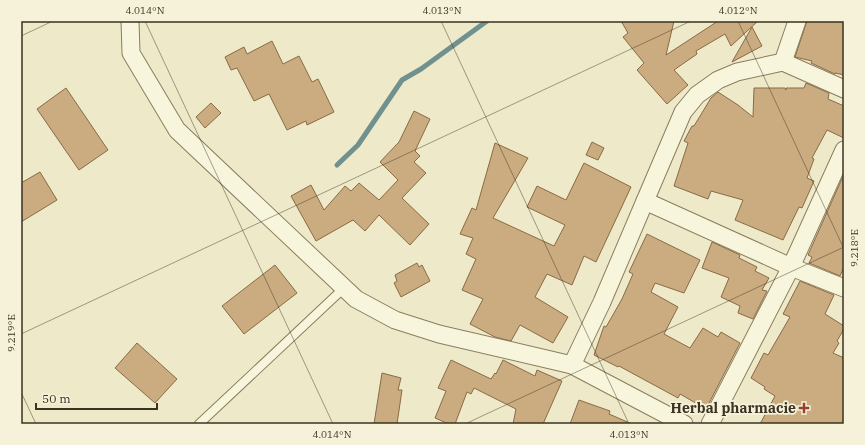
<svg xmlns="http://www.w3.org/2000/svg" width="865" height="445" font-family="'IBM Plex Serif',serif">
<rect width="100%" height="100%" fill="#eee9c9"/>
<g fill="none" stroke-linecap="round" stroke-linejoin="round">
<polyline stroke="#70918e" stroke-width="5" points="337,165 358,145 402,80 421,69 487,21"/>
</g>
<g fill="#cbac80" stroke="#896b44">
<polygon points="621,21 674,21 666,55 718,21 758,21 731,46 725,34 696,51 697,54 674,70 688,85 667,104 637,70 644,63 623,37 628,33"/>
<polygon points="807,21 844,21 844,75 835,73 835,74 811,63 812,61 795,57"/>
<polygon points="752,27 762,46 732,62"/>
<polygon points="272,41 283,64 299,56 312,82 318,79 334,112 307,125 306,121 287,130 269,94 254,101 237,68 231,70 225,57 244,47 247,54"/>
<polygon points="806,83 829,93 828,99 844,106 844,138 827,130 812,158 814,159 807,178 814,181 802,208 799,207 783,240 735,220 743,200 711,191 708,199 674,186 688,143 684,141 692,126 694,126 711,98 718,92 738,105 753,117 754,88 785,88 786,90 786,88 804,88"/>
<polygon points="66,88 108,150 79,170 37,109"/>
<polygon points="211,103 221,113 205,128 196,117"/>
<polygon points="414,111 430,119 415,151 420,156 414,162 426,173 402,198 429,224 410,245 379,215 365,231 353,220 316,241 291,196 311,185 324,210 345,186 351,191 359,183 379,200 398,180 380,162 399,142"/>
<polygon points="592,142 604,148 598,160 586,155"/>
<polygon points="495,143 528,158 493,218 554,246 565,225 527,207 537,186 566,200 584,163 631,187 596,262 584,256 572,285 547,274 535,297 568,317 553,343 520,325 511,341 495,337 470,324 483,299 462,290 476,259 466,254 473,238 460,234 472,208 476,210"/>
<polygon points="40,172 57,200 21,222 21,183"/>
<polygon points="844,174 844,267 840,276 809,263 812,257 808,255"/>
<polygon points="647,234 700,260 684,293 655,283 651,292 678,307 664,334 690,348 703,328 718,337 721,332 740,343 706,409 680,394 678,398 619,366 618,367 594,355 604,326 606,327 622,299 633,274 629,272"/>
<polygon points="712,242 740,255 739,258 757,267 755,271 769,278 762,290 767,291 753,319 738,313 740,306 721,297 729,278 702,268"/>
<polygon points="417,263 419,267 422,265 430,281 401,297 394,283 397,281 395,275"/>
<polygon points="275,265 297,293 244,334 222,306"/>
<polygon points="800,281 834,295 825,314 844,326 844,329 837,341 839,343 833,353 844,358 844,424 760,424 775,396 764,389 765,387 751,378 764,353 768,355 790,317 783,314"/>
<polygon points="137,343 177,379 155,403 115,368"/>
<polygon points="451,360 491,379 495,373 496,374 503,360 535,376 537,370 562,381 543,424 513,424 516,409 474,388 471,394 467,392 455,424 449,424 435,418 446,391 438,388"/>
<polygon points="382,373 401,378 398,390 402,390 397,424 374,424"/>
<polygon points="579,400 610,411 609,414 632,424 570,424"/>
</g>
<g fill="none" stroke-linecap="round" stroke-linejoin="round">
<g stroke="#8a7d5e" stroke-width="10">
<polyline id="lane" points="199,424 344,288"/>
</g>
<g stroke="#8a7d5e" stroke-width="19">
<g id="street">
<polyline points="130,21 131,53 177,130 356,299 395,320 439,334 572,365 684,424"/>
<polyline points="783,62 797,21"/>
<polyline points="645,201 683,112 697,95 718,80 737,72 783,62 844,89"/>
<polyline points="572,365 602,302 645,201 791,267 844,288"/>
<polyline points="710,424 791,267 844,150"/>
</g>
</g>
<use href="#lane" stroke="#f8f5dd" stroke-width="8"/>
<use href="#street" stroke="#f8f5dd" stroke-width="17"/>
</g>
<path fill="none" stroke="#3b3221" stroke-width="1" stroke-opacity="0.45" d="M145,21L333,424M441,21L629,424M738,21L844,249M21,36L53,21M21,334L691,21M21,392L36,424M465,424L844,247"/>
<path fill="#98402f" stroke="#f5f2d9" stroke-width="1.5" d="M802 402h4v4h4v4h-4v4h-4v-4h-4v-4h4z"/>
<g text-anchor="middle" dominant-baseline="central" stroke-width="3.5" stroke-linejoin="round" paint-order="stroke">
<g font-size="14" font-weight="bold" fill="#3b3221" stroke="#f5f2d9" text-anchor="end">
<text x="796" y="408">Herbal pharmacie</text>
</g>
</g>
<rect width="865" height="445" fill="none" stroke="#f5f2d9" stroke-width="44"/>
<path d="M36 403v6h121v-6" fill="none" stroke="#3b3221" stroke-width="2"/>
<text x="42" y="403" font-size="12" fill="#3b3221" stroke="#f5f2d9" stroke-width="3" paint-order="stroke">50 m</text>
<rect x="22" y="22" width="821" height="401" fill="none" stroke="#3b3221" stroke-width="1.5"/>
<g font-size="10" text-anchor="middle" fill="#3b3221">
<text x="145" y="14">4.014°N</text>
<text x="442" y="14">4.013°N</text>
<text x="738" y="14">4.012°N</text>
<text transform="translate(854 248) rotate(-90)" y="4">9.218°E</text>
<text transform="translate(11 333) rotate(-90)" y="4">9.219°E</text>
<text x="332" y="438">4.014°N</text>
<text x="629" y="438">4.013°N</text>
</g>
</svg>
